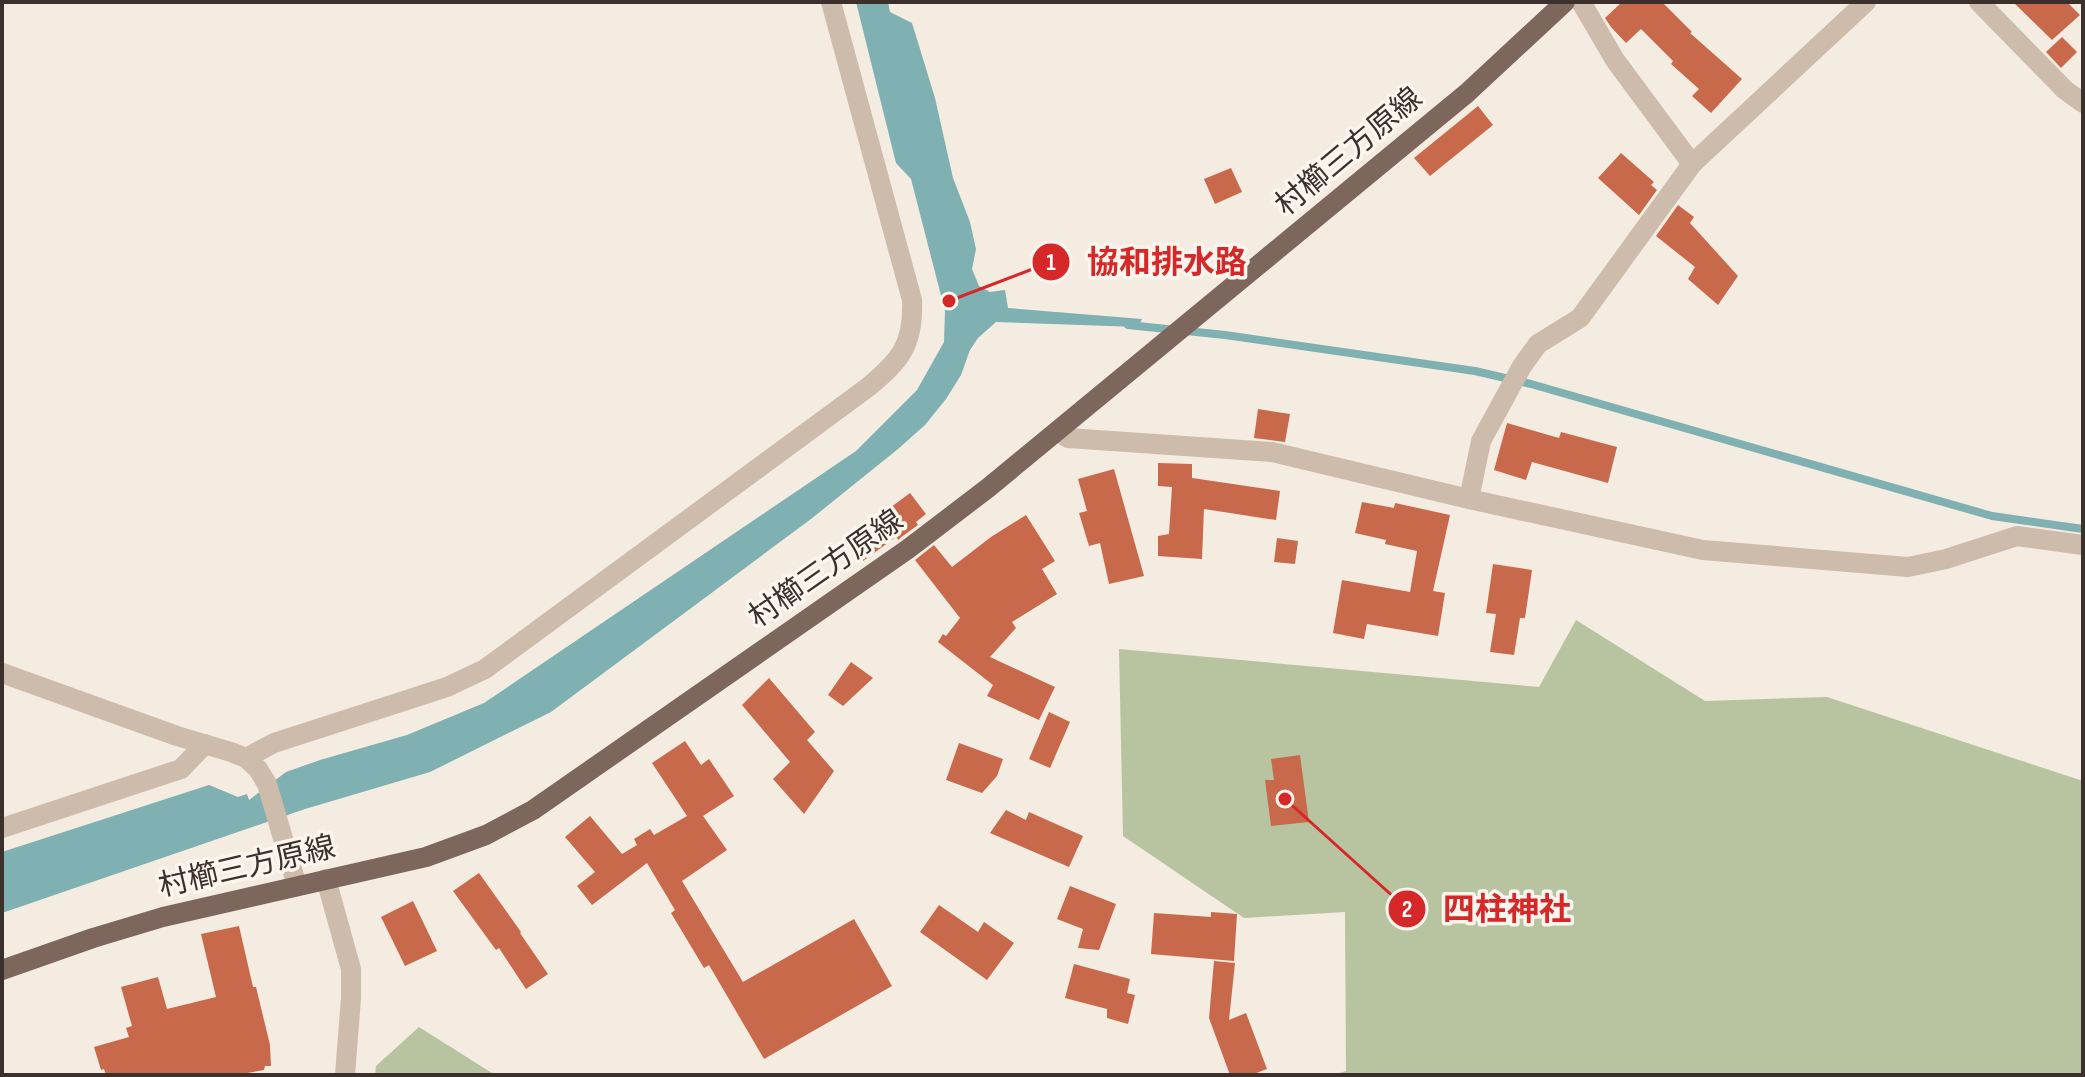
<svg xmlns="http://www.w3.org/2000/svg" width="2085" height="1077" font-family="'Sofia Sans Condensed','Noto Sans JP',sans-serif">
<rect width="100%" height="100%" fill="#f4ebe1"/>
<g fill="#b8c4a0">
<polygon points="1576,620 1705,701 1827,697 2083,781 2083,1075 1333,1075 1346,1071 1345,912 1244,918 1123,836 1119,649 1539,687"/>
<polygon points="419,1027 495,1075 375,1075 376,1066"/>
</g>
<polygon fill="#7fb0b2" points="856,2 888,2 890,12 912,23 935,98 953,178 970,222 976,249 972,269 979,286 990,292 1005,290 1008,308 1142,319 1138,327 996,322 978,338 970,350 961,375 946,399 925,425 898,449 811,519 551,712 430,772 305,809 2,913 2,852 209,785 238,797 247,794 249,800 286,772 320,760 407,735 484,703 856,451 917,390 944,342 945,311 911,179 896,163"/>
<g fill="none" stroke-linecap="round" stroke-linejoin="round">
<polyline stroke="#7fb0b2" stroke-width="8" points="1128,325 1225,335 1475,371 1531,384 1992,516 2083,529"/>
</g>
<g fill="#c8694b">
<polygon points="1622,2 1662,2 1692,32 1690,33 1742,79 1711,113 1692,96 1699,89 1671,64 1673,61 1641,29 1626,43 1611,27 1605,18"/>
<polygon points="2013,2 2067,2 2080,15 2052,40"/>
<polygon points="2062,37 2077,52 2061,68 2046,52"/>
<polygon points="1478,106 1493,125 1430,176 1414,158"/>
<polygon points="1621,153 1654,182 1651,185 1657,190 1639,215 1598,178"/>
<polygon points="1231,168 1242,192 1215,204 1204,179"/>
<polygon points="1678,205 1694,217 1690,223 1738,276 1718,305 1688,279 1695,267 1656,236"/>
<polygon points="1258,409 1290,414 1285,442 1254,438"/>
<polygon points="1507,423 1559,438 1561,432 1617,447 1608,483 1532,462 1526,480 1494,470"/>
<polygon points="1158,463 1192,464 1192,478 1280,491 1276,520 1204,509 1202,559 1158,556 1158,536 1169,534 1172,487 1158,486"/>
<polygon points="1114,469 1144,576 1109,584 1100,543 1089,546 1079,513 1087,511 1078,479"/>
<polygon points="910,493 926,514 916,522 918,525 900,538 899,540 896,537 863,561 847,540"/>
<polygon points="1362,502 1394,508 1395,503 1450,515 1433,591 1445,593 1438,636 1367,624 1364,639 1333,633 1342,580 1410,592 1417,551 1385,544 1386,540 1355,533"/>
<polygon points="1026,515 1055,561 1042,569 1057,594 1012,622 1016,628 990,657 1055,687 1039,720 987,696 993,685 938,642 943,634 946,636 960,618 915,560 934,545 952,567 991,537"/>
<polygon points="1277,538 1298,541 1295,564 1274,562"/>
<polygon points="1493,564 1532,570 1525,618 1520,618 1514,655 1490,652 1496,614 1486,613"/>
<polygon points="851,662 873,678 843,706 828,695"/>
<polygon points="769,678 815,732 807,740 834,771 804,814 773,779 790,762 742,705"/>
<polygon points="1049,712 1070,722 1050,768 1029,759"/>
<polygon points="685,741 701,765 709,759 734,796 703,816 727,850 682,881 743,982 854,919 892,986 764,1059 709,965 704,968 671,913 675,910 647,863 592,905 577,886 595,872 565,837 590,816 622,854 637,845 634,839 650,829 654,835 687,816 652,763"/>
<polygon points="959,743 1003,759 997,776 982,793 946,780"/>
<polygon points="1300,755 1309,822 1271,826 1265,780 1274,780 1271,759"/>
<polygon points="1006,810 1026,820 1029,812 1083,836 1069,867 990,833"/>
<polygon points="479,873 521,932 520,933 548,974 526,989 499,948 496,950 453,891"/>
<polygon points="1070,886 1116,904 1099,950 1078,948 1083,929 1057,919"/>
<polygon points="413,901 437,951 405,966 381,917"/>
<polygon points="939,905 978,932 984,922 1014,943 987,980 920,932"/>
<polygon points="1211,912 1237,914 1234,961 1151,954 1154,913 1211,917"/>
<polygon points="239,926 253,987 256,987 270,1045 271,1066 265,1066 264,1070 236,1075 106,1075 104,1069 101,1070 94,1047 129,1037 126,1028 132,1026 121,987 158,977 167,1009 216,997 201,934"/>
<polygon points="1214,961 1235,963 1229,1020 1246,1013 1267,1069 1251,1075 1230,1075 1209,1018"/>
<polygon points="1074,964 1130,979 1127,993 1135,995 1128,1024 1107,1018 1107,1009 1065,998"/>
</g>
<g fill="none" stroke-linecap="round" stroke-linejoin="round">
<g stroke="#cdbbac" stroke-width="20">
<polyline points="1581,2 1615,60 1692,164"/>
<polyline points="1979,2 2065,90 2083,103"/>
<polyline points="1058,431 1068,438 1272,452 1469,499 1703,550 1908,567 1946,559 2017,536 2083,545"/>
<polyline points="1469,499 1481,441 1522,366 1538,344 1580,318 1692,164 1866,2"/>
<polyline points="2,673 177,736 231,752 246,758 258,769 267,784 297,886"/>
<path d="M246,758L274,743L447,687L485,669L867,388C900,361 914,345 912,300L831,2"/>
<polyline points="2,828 181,769 205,744"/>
<polyline points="326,879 351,969 351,998 345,1075"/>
</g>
<polyline stroke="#7d675c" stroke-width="20" points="2,970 93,938 163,917 426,857 486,835 533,810 908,549 988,488 1467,93 1565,2"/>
</g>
<g text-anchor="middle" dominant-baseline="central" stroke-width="7" stroke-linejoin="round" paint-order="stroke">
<g font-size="30" fill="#3b302b" stroke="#fbf5ee">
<text transform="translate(1349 152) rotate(-40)">村櫛三方原線</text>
<text transform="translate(826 569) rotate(-35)">村櫛三方原線</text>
<text transform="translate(247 867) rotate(-13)">村櫛三方原線</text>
</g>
</g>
<path fill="none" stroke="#d62828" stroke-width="3" d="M949 301L1051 262M1285 799L1407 909"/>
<g fill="#d62828" stroke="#fbf5ee" stroke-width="3">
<circle cx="949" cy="301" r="8"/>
<circle cx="1285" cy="799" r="8"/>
<circle cx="1051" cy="262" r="20"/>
<circle cx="1407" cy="909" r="20"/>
</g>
<g font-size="24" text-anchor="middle" font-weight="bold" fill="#fff">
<text x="1051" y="270">1</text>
<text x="1407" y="917">2</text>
</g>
<g font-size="32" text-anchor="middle" font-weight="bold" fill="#d62828" stroke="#fbf5ee" stroke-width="7" stroke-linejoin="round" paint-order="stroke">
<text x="1167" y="273">協和排水路</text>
<text x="1507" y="920">四柱神社</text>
</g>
<rect width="2085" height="1077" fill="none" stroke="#3b302b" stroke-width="8"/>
</svg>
